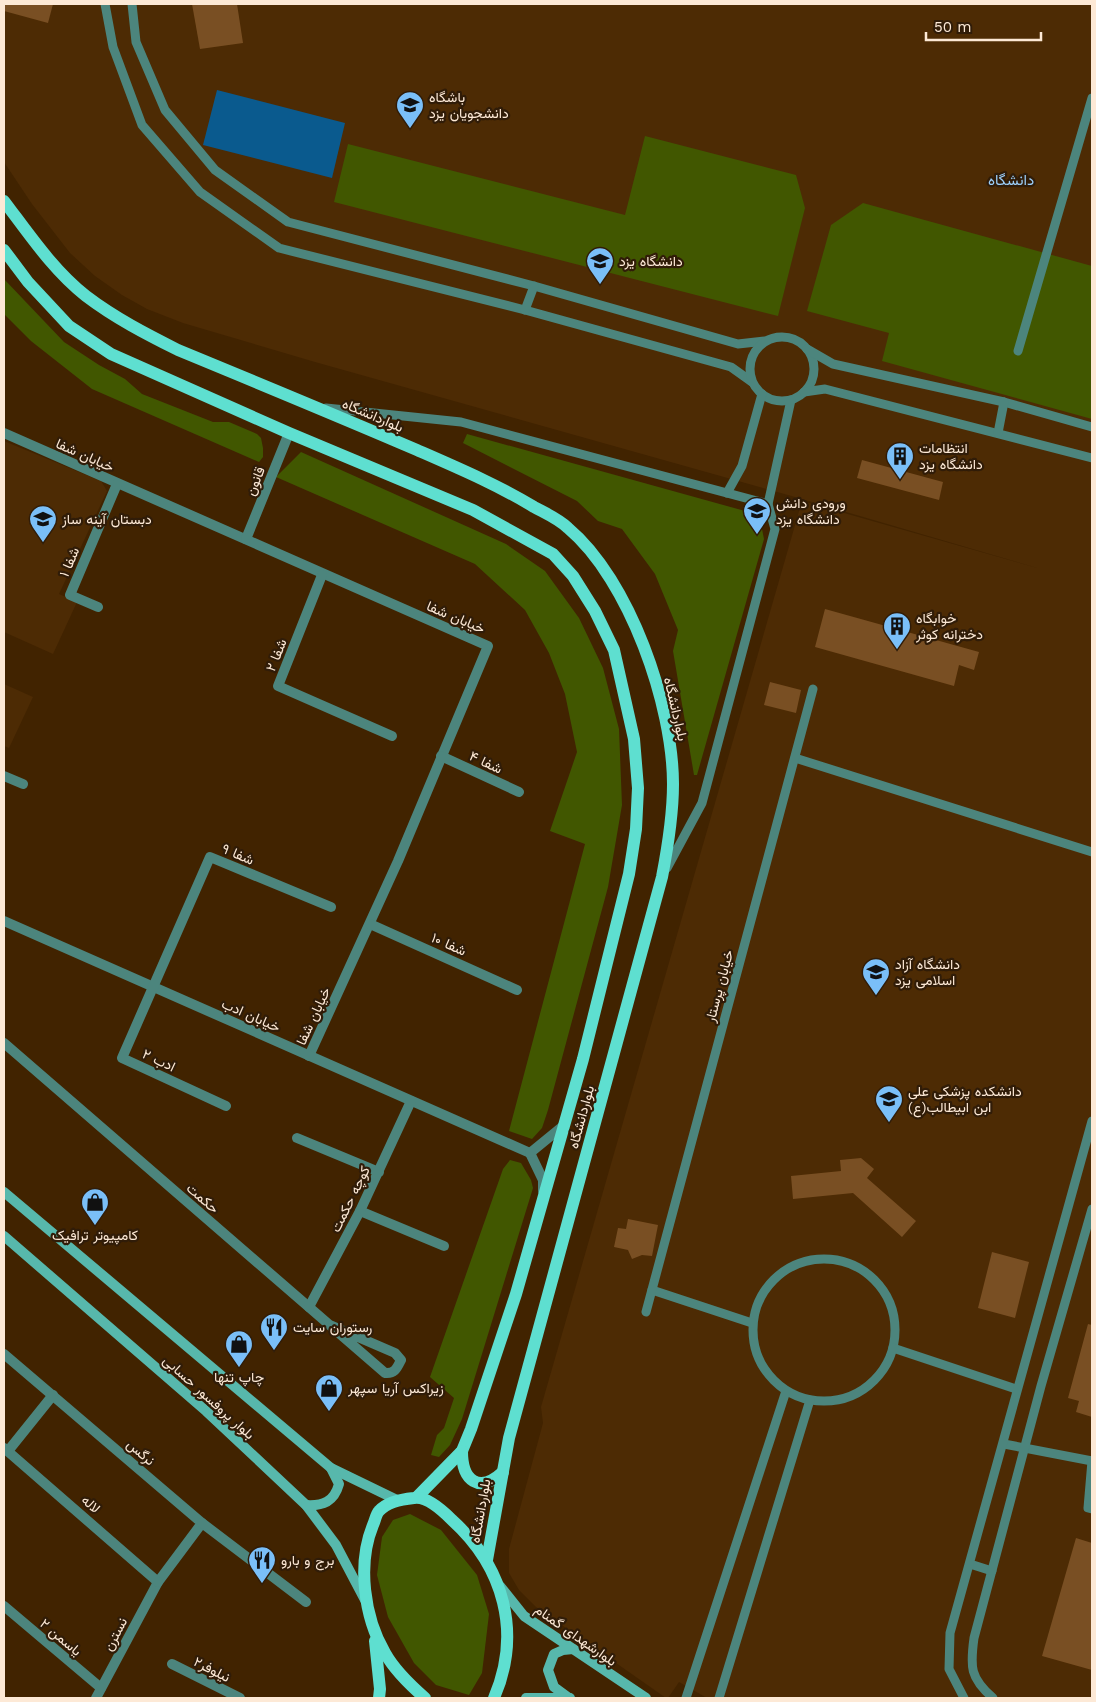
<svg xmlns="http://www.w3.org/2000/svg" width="1096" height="1702" font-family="'Work Sans',Vazirmatn,sans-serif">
<rect width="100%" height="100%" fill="#412300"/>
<g fill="#4d2b04">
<polygon points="4,4 1092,4 1092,1698 707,1698 679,1682 668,1698 666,1698 536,1607 519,1590 509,1573 509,1549 543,1423 541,1407 802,501 1041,569 788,495 315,362 183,323 147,309 122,295 95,276 70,253 32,204 4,162"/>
<polygon points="4,441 101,481 107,491 59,594 77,602 53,654 4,632"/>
<polygon points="4,684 33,697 9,748 4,746"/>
</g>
<g fill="#415700">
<polygon points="645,136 796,175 805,208 778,316 334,202 348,144 625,215"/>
<polygon points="863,203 1092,266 1092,419 882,361 889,333 807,311 831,225"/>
<polygon points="4,279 64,342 99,365 125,379 142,394 213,422 229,422 257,434 261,438 263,448 263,457 259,462 92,389 31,341 4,314"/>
<polygon points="467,434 745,511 761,524 764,539 697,775 694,775 673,651 678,630 655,574 622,529 598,521 577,501 463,443"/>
<polygon points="301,452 506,544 545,571 579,618 603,668 619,729 622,805 608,887 548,1110 542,1128 532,1139 509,1131 585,844 550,831 577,752 565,694 549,653 525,610 475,564 276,477"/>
<polygon points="510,1160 521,1163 531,1180 533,1188 462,1419 450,1445 439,1457 431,1455 437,1435 444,1428 454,1398 430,1377 503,1169"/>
<polygon points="410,1514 441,1530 477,1575 489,1614 482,1673 469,1695 436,1685 414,1663 388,1617 377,1575 382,1537 393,1520"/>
</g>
<polygon fill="#0a5a8e" points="217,90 345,123 332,178 203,145"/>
<g fill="#794f23">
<polygon points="4,4 53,4 48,23 4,11"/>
<polygon points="192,4 237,4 243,43 200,49"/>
<polygon points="862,460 943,482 939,500 857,478"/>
<polygon points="825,609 979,652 974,670 959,665 954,686 815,647"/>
<polygon points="770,682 801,690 796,713 764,705"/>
<polygon points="861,1158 874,1169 867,1178 916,1221 902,1237 853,1193 793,1199 791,1176 841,1171 840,1160"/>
<polygon points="628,1219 658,1225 652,1256 642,1255 632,1259 628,1250 614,1247 618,1228 626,1229"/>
<polygon points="992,1252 1029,1262 1015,1318 978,1308"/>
<polygon points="1088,1324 1092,1325 1092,1417 1076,1412 1079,1401 1068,1398"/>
<polygon points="1076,1538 1092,1543 1092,1670 1042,1656"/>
</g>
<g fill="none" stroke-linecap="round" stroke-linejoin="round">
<g stroke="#4c857d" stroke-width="9">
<polyline points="105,4 113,47 142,125 200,192 279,248 525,310 713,362 731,367 752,382"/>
<polyline points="132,4 136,42 165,110 215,170 288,222 534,286 738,344 765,341"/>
<polyline points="525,310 534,286"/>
<circle cx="782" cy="369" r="32"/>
<polyline points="807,349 833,364 1004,402 1092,427"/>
<polyline points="1018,351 1092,98"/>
<polyline points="804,392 825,389 1092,458"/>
<polyline points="326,408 461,422 768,504 775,529 702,803 667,868"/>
<polyline points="998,433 1004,402"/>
<polyline points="727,493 742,466 762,394"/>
<polyline points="768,504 791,400"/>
<polyline points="795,758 1092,852"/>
<circle cx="824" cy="1330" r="71"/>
<polyline points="652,1290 752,1323"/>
<polyline points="646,1312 813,689"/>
<polyline points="893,1348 1016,1389"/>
<polyline points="1004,1444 1092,1461"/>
<polyline points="1092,1461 1088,1508 1092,1509"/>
<polyline points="970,1564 992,1571"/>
<polyline points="686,1698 786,1391"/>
<polyline points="719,1698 810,1400"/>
<polyline points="964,1698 949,1669 950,1633 1092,1121"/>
<path d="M993,1698C970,1678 970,1667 974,1638L1041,1386L1092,1209"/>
</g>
<g stroke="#4c857d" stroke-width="10">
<polyline points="4,433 488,646 398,861 309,1056"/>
<polyline points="246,539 289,433"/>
<polyline points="322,575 278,686 392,736"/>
<polyline points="98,607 70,595 117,484"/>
<polyline points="441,756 519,792"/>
<polyline points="4,776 23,784"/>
<polyline points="4,921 530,1153"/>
<polyline points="370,924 517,990"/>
<path d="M4,1043L385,1373C395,1374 397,1368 401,1360L395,1353L330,1325"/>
<polyline points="226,1106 122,1058 210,857 331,907"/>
<polyline points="297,1138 379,1172"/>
<polyline points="530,1153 543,1180 543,1191"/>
<polyline points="530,1153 563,1126"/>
<polyline points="360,1211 444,1246"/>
<polyline points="309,1307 360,1211 411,1101"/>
<polyline points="4,1354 202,1523 158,1582 96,1698"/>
<polyline points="4,1448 158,1582"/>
<polyline points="8,1451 53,1395"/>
<polyline points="202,1523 306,1602"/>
<polyline points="4,1606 101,1688"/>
<polyline points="172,1664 240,1698"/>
</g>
<g stroke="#57b8ac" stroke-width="10">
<polyline points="4,1192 331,1468 397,1500"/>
<polyline points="4,1236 206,1411 306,1505 336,1545 365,1600"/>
<path d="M306,1505C323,1506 334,1502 339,1484L331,1468"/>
<polyline points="500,1586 524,1616 646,1698"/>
<polyline points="526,1698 570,1698"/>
<polyline points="569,1698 554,1687 548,1670 554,1654 563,1650 573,1649"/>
</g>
<g stroke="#5edfd0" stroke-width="12">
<path d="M4,201C29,234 53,270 86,296C115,318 146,334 178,350C258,383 338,416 417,450C458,468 496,484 534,507C545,513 559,519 568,528C630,580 673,706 673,784C673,816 668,846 662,877L509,1438L487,1560"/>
<polyline points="4,250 28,282 69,326 111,354 289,433 473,510 553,554 573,576 595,611 614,650 634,739 638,788 636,829 629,874 583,1059 516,1294 471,1429 462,1451 417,1497"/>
<path d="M462,1451C462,1481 479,1494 503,1472"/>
<polyline points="375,1641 380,1689 379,1698"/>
<path d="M425,1698C410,1685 395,1671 385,1653C364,1617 357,1564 373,1525C375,1521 376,1514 379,1511C387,1502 403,1499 414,1498C427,1496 443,1511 452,1520C504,1567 522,1633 494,1698"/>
</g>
</g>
<defs>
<g id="university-pin" transform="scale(1.4375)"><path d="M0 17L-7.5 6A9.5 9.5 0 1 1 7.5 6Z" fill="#7abff8" stroke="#301c08"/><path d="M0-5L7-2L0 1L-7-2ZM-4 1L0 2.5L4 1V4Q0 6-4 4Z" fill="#111"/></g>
<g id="building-pin" transform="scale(1.4375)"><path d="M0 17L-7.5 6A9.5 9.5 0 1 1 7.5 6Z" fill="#7abff8" stroke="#301c08"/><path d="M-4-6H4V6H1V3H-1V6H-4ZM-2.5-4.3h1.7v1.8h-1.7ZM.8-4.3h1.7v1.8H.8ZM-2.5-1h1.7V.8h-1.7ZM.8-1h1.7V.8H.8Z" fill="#111"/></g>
<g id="school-pin" transform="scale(1.4375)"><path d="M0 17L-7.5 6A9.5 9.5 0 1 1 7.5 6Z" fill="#7abff8" stroke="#301c08"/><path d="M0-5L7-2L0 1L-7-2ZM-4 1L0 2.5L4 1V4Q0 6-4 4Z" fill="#111"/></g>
<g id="shop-pin" transform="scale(1.4375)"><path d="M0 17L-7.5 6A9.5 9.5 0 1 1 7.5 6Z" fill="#7abff8" stroke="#301c08"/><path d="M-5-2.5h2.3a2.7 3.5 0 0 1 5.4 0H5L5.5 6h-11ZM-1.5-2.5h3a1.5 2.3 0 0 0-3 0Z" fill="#111"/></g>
<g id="restaurant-pin" transform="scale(1.4375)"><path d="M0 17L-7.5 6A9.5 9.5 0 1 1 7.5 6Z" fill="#7abff8" stroke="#301c08"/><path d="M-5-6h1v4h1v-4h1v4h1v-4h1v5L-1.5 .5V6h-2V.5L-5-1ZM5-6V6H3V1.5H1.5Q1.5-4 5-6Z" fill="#111"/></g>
</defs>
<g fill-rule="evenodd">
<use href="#university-pin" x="410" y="105"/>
<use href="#university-pin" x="600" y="261"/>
<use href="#building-pin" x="900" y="456"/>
<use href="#university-pin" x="757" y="511"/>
<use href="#school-pin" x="43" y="519"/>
<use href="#building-pin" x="897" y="626"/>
<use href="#university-pin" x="876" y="972"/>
<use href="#university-pin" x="889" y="1099"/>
<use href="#shop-pin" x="95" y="1202"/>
<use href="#restaurant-pin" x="274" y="1327"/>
<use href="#shop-pin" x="239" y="1344"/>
<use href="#shop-pin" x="329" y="1388"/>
<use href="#restaurant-pin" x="262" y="1560"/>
</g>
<g text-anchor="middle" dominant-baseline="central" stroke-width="4.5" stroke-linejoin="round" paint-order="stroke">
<g font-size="14" fill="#fde9d6" stroke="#301c08" text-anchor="start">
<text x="429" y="97">باشگاه<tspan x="429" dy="16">دانشجویان یزد</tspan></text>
<text x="619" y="261">دانشگاه یزد</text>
<text x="919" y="448">انتظامات<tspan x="919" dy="16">دانشگاه یزد</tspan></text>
<text x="776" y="503">ورودی دانش<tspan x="776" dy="16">دانشگاه یزد</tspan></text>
<text x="62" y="519">دبستان آینه ساز</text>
<text x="916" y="618">خوابگاه<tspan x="916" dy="16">دخترانه کوثر</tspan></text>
<text x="895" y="964">دانشگاه آزاد<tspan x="895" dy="16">اسلامی یزد</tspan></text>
<text x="908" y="1091">دانشکده پزشکی علی<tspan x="908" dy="16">ابن ابیطالب(ع)</tspan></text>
<text x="95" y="1235" text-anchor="middle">کامپیوتر ترافیک</text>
<text x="293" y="1327">رستوران سایت</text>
<text x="239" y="1377" text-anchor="middle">چاپ تنها</text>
<text x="348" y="1388">زیراکس آریا سپهر</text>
<text x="281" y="1560">برج و بارو</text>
</g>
<g font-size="14" fill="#fde9d6" stroke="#301c08">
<text transform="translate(373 415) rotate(23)">بلواردانشگاه</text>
<text transform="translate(85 455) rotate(24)">خیابان شفا</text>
<text transform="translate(255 481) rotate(-68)">قانون</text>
<text transform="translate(69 562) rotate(-67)">شفا ۱</text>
<text transform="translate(456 617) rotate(23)">خیابان شفا</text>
<text transform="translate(276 655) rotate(-68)">شفا ۲</text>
<text transform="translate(676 709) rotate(77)">بلواردانشگاه</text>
<text transform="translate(486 762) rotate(25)">شفا ۴</text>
<text transform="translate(238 854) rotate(23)">شفا ۹</text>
<text transform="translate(449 944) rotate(24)">شفا ۱۰</text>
<text transform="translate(719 986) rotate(-75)">خیابان پرستار</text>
<text transform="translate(251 1015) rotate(24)">خیابان ادب</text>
<text transform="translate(313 1016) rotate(-65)">خیابان شفا</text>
<text transform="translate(159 1060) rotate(25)">ادب ۲</text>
<text transform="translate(581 1117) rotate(-75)">بلواردانشگاه</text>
<text transform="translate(203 1198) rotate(41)">حکمت</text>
<text transform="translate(350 1199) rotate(-64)">کوچه حکمت</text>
<text transform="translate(209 1397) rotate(42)">بلوار پروفسور حسابی</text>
<text transform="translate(141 1452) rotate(41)">نرگس</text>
<text transform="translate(91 1504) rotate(42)">لاله</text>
<text transform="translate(480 1511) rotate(-80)">بلواردانشگاه</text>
<text transform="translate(115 1634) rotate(-62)">نسترن</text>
<text transform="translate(576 1635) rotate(35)">بلوارشهدای گمنام</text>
<text transform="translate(61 1637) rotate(40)">یاسمن ۲</text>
<text transform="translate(212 1669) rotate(27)">نیلوفر۲</text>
</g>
<g font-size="15" fill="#9ccef9" stroke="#301c08">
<text x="1011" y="180">دانشگاه</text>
</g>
</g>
<rect width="1096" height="1702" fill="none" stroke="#fde9d6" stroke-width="10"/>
<path d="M926 32v8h115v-8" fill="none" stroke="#fde9d6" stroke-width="2.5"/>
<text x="934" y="32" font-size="15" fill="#fde9d6" stroke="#301c08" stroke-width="4" paint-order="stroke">50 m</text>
</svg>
